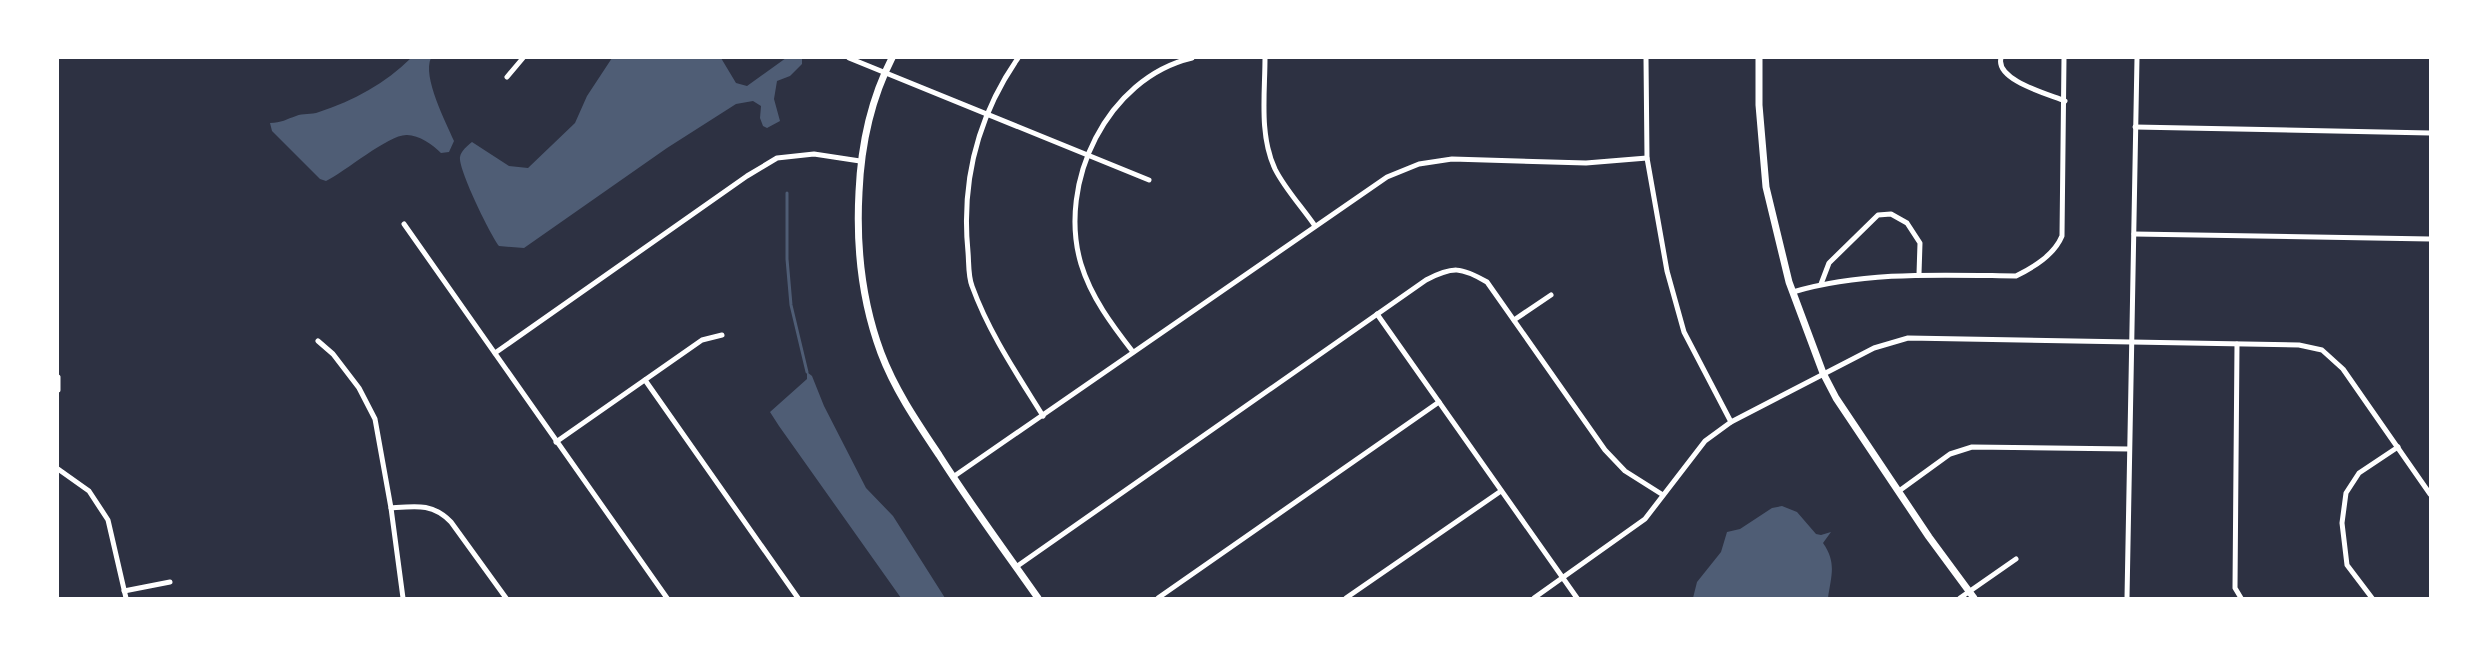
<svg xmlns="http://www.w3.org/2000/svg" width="2488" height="656" font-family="'Nunito Sans',sans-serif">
<rect width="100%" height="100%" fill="#2d3142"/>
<g fill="#4f5d75">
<path d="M411,58H431C422,77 446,122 454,141L449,152L441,153C433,145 419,135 407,135C389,134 345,172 326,181L320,179L272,131L270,123C281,123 287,119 296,116C303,113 311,115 319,112C353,101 386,83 411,58Z"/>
<path d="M612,58H721L736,83L747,86L786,58H802V64L790,76L777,81L774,99L780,121L767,128L763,126L760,118L761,106L753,101L736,104L667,148L524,248L499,246C490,234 458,169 460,157C461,151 467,146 472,142L509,166L528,168L575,123L587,96Z"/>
<polygon points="807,372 812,376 824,406 866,488 893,516 945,598 901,598 779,426 770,412 807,379"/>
<path d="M1782,506L1797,512L1816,534L1821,535L1831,532L1823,543C1837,563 1831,576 1828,598H1693L1697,582L1721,552L1727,532L1740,529L1772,508Z"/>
</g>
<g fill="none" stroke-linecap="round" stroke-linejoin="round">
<polyline stroke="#4f5d75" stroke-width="3" points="787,193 787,259 791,305 807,372"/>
<g stroke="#fff" stroke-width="5">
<polyline points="849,58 1149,180"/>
<path d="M1018,58C978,116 961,181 968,252C969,263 968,276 972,286C989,333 1017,374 1043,416"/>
<path d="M1265,58C1265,93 1259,135 1275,169C1285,189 1302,207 1315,226"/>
<polyline points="1646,58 1647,158 1667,271 1684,332 1731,422"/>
<path d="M2001,58C1995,80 2048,94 2065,101"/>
<polyline points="507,77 523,58"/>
<polyline points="2135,127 2430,133"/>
<polyline points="404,224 667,598"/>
<polyline points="2134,234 2430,239"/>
<polyline points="1821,284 1829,263 1878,215 1891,214 1907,223 1920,243 1919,274"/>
<path d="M1793,292C1865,271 1941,275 2016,276C2034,267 2054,255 2062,236L2064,58"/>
<polyline points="1377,314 1577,598"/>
<polyline points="1514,320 1551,295"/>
<polyline points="318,341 333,354 359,388 375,419 391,508 403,598"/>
<polyline points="2237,344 2235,588 2241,598"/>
<path d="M1133,352C1112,325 1091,297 1081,264C1057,183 1107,78 1192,58"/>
<polyline points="495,353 747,176 777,158 814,154 860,161"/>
<polyline points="58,377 58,390"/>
<polyline points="645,380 798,598"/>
<polyline points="556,442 702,340 722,335"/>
<polyline points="58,469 89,491 108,520 126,598"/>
<polyline points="953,477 1387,177 1419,164 1452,159 1586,163 1647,158"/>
<polyline points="1899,491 1950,454 1972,447 2129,449"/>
<path d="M391,508C416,506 433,503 451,522L506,598"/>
<path d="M1016,567L1426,280C1453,266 1461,267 1487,282L1605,450L1625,471L1663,495"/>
<polyline points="124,591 170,582"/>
<polyline points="1158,598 1439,402"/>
<polyline points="1346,598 1501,491"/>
<polyline points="1534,598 1645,519 1705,441 1731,422 1874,348 1908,338 2299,345 2322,350 2343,369 2430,494"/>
<polyline points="1960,598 2016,559"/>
<polyline points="2127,598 2137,58"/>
<polyline points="2372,598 2347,565 2342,523 2346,493 2359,473 2398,447"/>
</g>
<g stroke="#fff" stroke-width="7">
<path d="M892,58C871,99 861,146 859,192C856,247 862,302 881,353C895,390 917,422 939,455C970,504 1005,551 1038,598"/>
<polyline points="1759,58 1759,105 1766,187 1789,282 1823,373 1836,398 1929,537 1974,598"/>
</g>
</g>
<rect width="2488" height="656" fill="none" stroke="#ffffff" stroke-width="118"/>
</svg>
